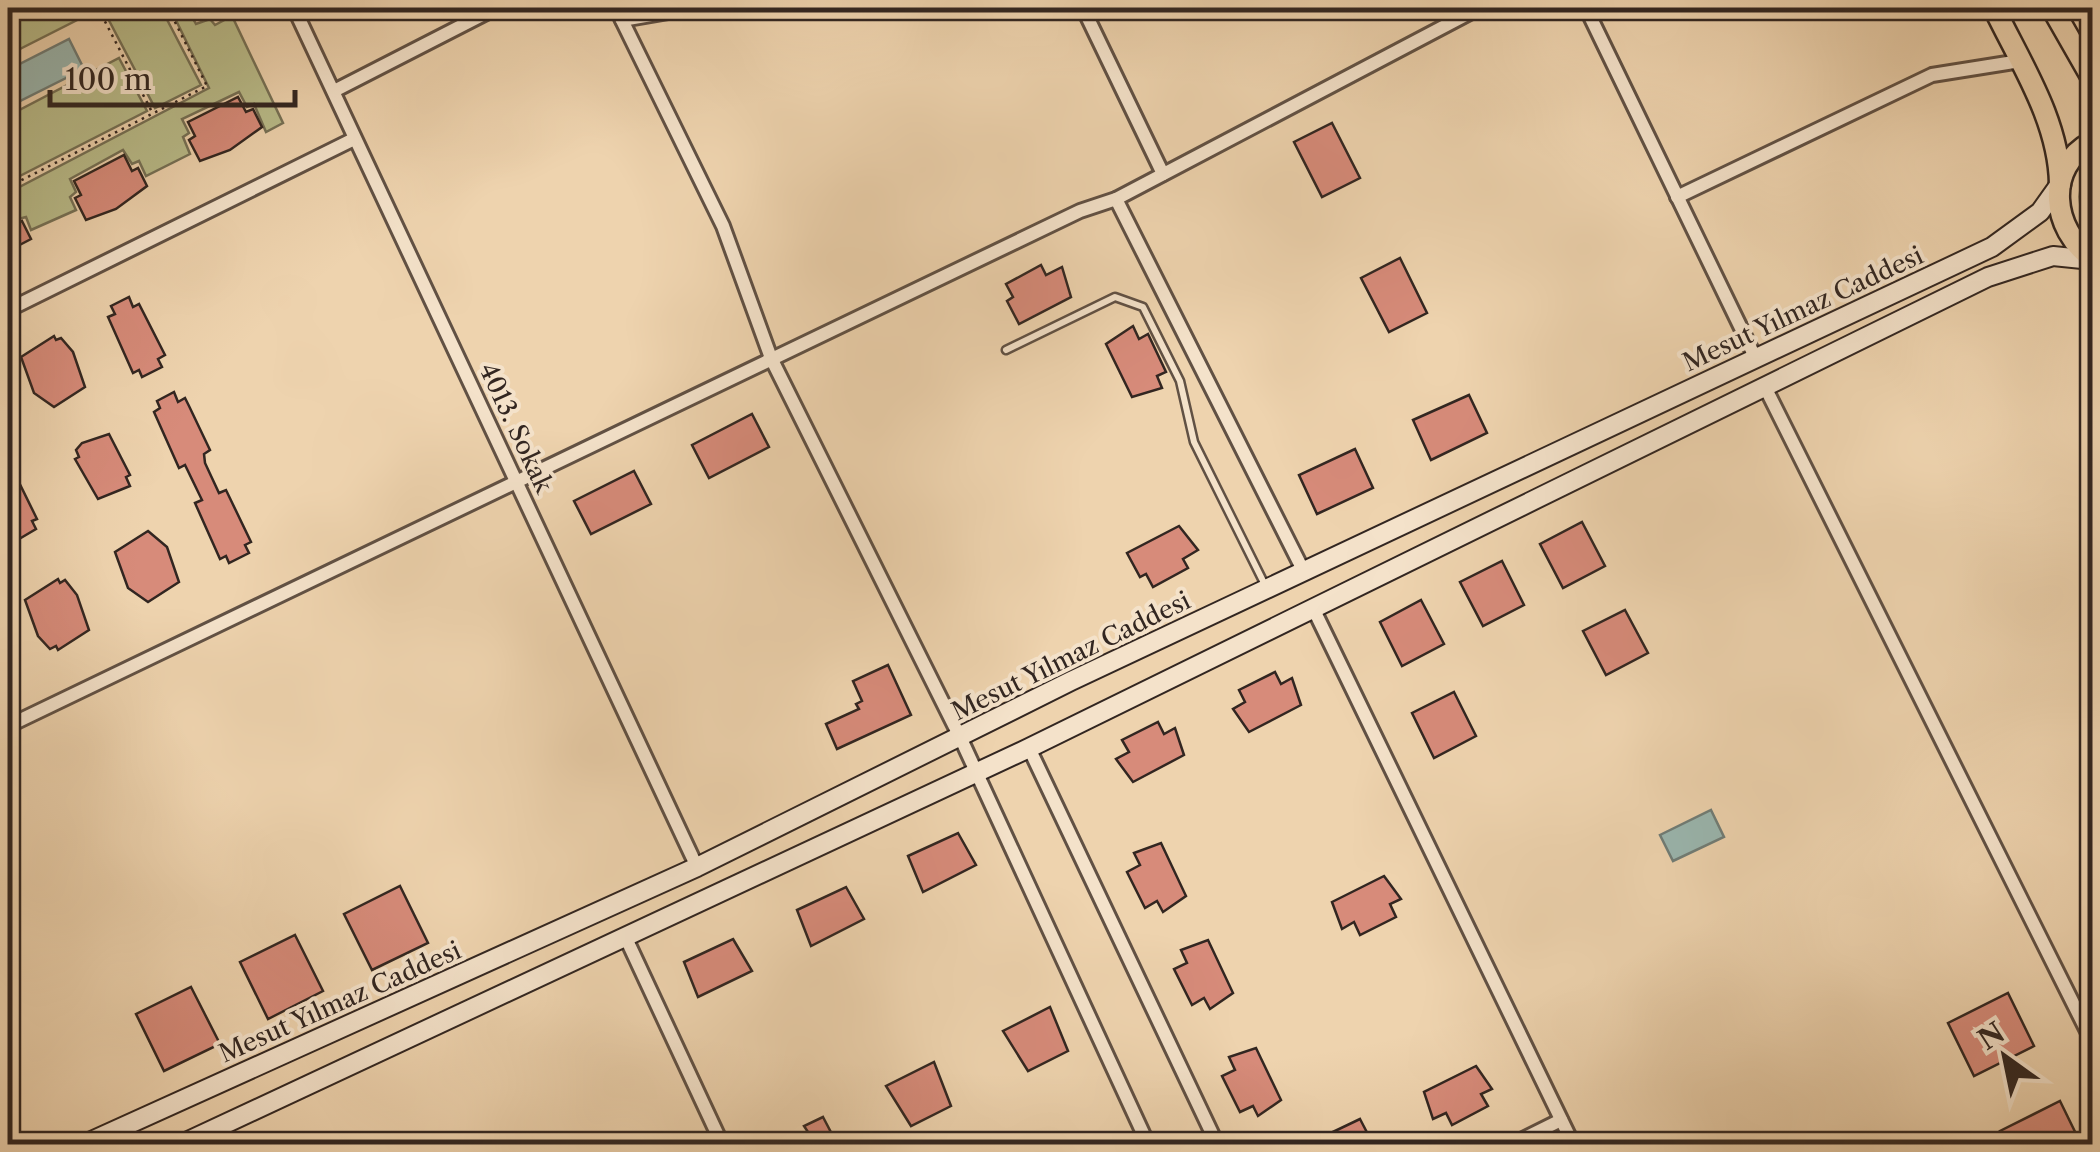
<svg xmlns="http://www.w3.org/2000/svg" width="2100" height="1152" font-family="'Libre Caslon Text',serif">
<rect width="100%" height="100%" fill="#eed3ae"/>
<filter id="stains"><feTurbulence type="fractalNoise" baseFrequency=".002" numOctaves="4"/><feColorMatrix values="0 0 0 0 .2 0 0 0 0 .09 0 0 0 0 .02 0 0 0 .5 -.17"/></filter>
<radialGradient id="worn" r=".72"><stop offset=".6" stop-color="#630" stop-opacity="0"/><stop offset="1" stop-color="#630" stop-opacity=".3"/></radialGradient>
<g fill="#b9bc8a" stroke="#767156" stroke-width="2.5">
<polygon points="8,8 90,8 82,11 85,16 8,55"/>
<polygon points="161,8 201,85 155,108 103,9"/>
<polygon points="170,8 187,8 196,24 210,19 215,25 232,16 283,123 266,132 254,104 247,107 239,92 182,119 189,133 183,137 190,154 146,176 139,161 132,164 123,150 70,179 76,192 70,197 76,210 31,230 26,217 18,219 8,205 8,193 209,88"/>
<polygon points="119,58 147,111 8,182 8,116"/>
<path d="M2092,164V229C2075,209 2076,185 2092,164Z"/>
</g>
<g fill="#9ab7b0" stroke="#707d77" stroke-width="2.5">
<polygon points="69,39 84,69 12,105 8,70"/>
<polygon points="1711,810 1724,837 1673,861 1660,835"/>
</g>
<g fill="#d78b7a" stroke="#322621" stroke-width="2.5">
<polygon points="238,97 246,112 253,109 262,127 230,150 200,161 189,140 195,136 188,122"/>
<polygon points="1332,123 1360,178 1322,197 1294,142"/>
<polygon points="124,155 132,171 138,168 147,186 116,209 86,220 75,198 81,195 74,181"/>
<polygon points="22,221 31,239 8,251 8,228"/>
<polygon points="1400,258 1427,313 1389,332 1361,278"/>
<polygon points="1041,265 1046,275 1062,267 1071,297 1019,324 1007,301 1013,297 1006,284"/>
<polygon points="129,297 133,307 139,304 165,355 158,359 162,367 142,377 139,370 133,373 108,317 115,314 111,306"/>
<polygon points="1133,326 1139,339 1148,334 1166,372 1157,376 1162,388 1132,397 1106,344"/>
<polygon points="54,336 56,340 61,338 73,352 85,387 54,407 34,393 21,357"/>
<polygon points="174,392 178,402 185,398 189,406 210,450 204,454 205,463 219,493 226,490 251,542 245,545 249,553 229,563 226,556 220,559 195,503 202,500 185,465 179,468 154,412 160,408 157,401"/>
<polygon points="1469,395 1487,433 1431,460 1413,420"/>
<polygon points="752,414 769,447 709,478 692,445"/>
<polygon points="109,434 130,475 126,477 130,486 98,499 75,459 79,457 76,450 82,443"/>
<polygon points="1355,449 1373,488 1317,514 1299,475"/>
<polygon points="8,460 37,519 32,521 36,529 14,542 8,541"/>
<polygon points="634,471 651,504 591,534 574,501"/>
<polygon points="1582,522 1605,566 1563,588 1540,544"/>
<polygon points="1179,526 1198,550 1183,559 1188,568 1153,587 1146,574 1140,577 1127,553"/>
<polygon points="148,531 167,547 179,582 148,602 128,588 115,552"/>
<polygon points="1502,561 1524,605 1483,626 1460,582"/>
<polygon points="58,579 60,583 65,580 77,595 89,630 58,650 56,646 50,649 38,636 25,600"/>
<polygon points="1421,600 1444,644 1402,666 1380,622"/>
<polygon points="1625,610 1648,653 1606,675 1583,631"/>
<polygon points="888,665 911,715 837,749 826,724 859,709 856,704 862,701 853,681"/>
<polygon points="1275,672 1281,684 1292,678 1301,705 1249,732 1233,709 1245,702 1239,690"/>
<polygon points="1454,692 1476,736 1434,758 1412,713"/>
<polygon points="1158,722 1164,734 1175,728 1184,755 1133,782 1116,759 1129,752 1122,740"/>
<polygon points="958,833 976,865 923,892 908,856"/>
<polygon points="1161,843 1186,896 1163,912 1157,901 1145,908 1127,872 1140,865 1134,853"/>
<polygon points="1384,876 1401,899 1390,904 1396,917 1360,935 1354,922 1342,929 1332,902"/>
<polygon points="400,886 428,943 372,970 344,914"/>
<polygon points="846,887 864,919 811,946 797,910"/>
<polygon points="295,935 323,991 268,1019 240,962"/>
<polygon points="733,939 752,971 698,997 684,962"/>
<polygon points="1208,940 1233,993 1210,1009 1204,998 1192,1005 1174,969 1187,963 1181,950"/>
<polygon points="191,987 220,1044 164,1071 136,1014"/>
<polygon points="2008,993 2034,1046 1974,1076 1948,1023"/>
<polygon points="1050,1007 1068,1051 1028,1071 1003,1031"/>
<polygon points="1256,1048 1281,1100 1258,1116 1253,1106 1240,1112 1222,1076 1235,1070 1229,1057"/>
<polygon points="934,1062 951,1106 911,1126 886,1086"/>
<polygon points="1476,1066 1492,1089 1481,1094 1488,1106 1452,1125 1446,1113 1433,1119 1424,1092"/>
<polygon points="2060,1101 2081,1144 2007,1144 2000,1131"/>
<polygon points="823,1117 835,1140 785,1144 808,1132 804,1126"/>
<polygon points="1360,1119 1373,1144 1307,1144 1337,1130"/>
</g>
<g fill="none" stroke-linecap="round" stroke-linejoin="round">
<g stroke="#615144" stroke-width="11">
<polyline id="lane" points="1006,350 1115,297 1143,307 1180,381 1194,442 1266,587"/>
</g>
<g stroke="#615144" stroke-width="18">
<g id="street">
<polyline points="294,8 697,867"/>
<polyline points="616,8 723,226 771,358 961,739 1148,1144"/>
<polyline points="1083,8 1163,174"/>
<polyline points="1586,8 1756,359"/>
<polyline points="622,20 692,8"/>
<polyline points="334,91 496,8"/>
<polyline points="1677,197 1932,75 2020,61"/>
<polyline points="1116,199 1304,572"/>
<polyline points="8,310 354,139"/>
<polyline points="1765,387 2092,1041"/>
<polyline points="1313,608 1573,1144"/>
<polyline points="8,726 1080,211 1116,199 1479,8"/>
<polyline points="1029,748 1217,1144"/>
<polyline points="625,936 722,1144"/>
<polyline points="1513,1144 1561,1120"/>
</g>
</g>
<g stroke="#322621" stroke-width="22">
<g id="secondary">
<polyline points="85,1144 697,867 1071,681 1992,247 2040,212 2060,184"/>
<polyline points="182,1144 1029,748 1988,277 2053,256 2092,260"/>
</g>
</g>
<g stroke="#322621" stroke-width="25">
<g id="primary">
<path d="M1994,8C2021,64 2059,121 2060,184"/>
<polyline points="2052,8 2092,78"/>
<path d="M2092,142C2044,167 2052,230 2092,258"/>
</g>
</g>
<g stroke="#322621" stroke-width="2.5" stroke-dasharray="2.5 5" stroke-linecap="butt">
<polyline points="98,8 152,112"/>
<polyline points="8,187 207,86 168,8"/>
</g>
<use href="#lane" stroke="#f4e2ca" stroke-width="6"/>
<use href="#street" stroke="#f4e2ca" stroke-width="12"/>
<use href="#secondary" stroke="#f4e2ca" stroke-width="18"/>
<use href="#primary" stroke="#eed3ae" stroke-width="20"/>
</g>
<g text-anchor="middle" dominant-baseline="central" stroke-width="8" stroke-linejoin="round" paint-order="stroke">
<g font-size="25" fill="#322621" stroke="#f4e2ca">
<text transform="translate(1803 309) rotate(-25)">Mesut Yılmaz Caddesi</text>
<text transform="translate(516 428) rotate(65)">4013. Sokak</text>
<text transform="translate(1071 656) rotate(-26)">Mesut Yılmaz Caddesi</text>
<text transform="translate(340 1002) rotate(-24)">Mesut Yılmaz Caddesi</text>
</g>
</g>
<rect width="2100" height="1152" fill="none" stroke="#eed3ae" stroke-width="40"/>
<rect x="10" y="10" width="2080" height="1132" fill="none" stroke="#322621" stroke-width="5"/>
<rect x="20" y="20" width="2060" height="1112" fill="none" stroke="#322621" stroke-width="2.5"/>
<g transform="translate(2005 1057) rotate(327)" stroke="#f4e2ca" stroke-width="8" paint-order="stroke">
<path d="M0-8L18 38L0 25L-18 38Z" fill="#322621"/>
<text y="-15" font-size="28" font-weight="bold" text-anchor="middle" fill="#322621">N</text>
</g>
<path d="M50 90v15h245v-15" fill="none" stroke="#322621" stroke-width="5"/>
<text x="65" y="90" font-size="30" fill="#322621" stroke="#f4e2ca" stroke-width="8" paint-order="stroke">100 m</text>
<rect width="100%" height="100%" filter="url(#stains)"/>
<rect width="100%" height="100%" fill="url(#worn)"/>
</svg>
